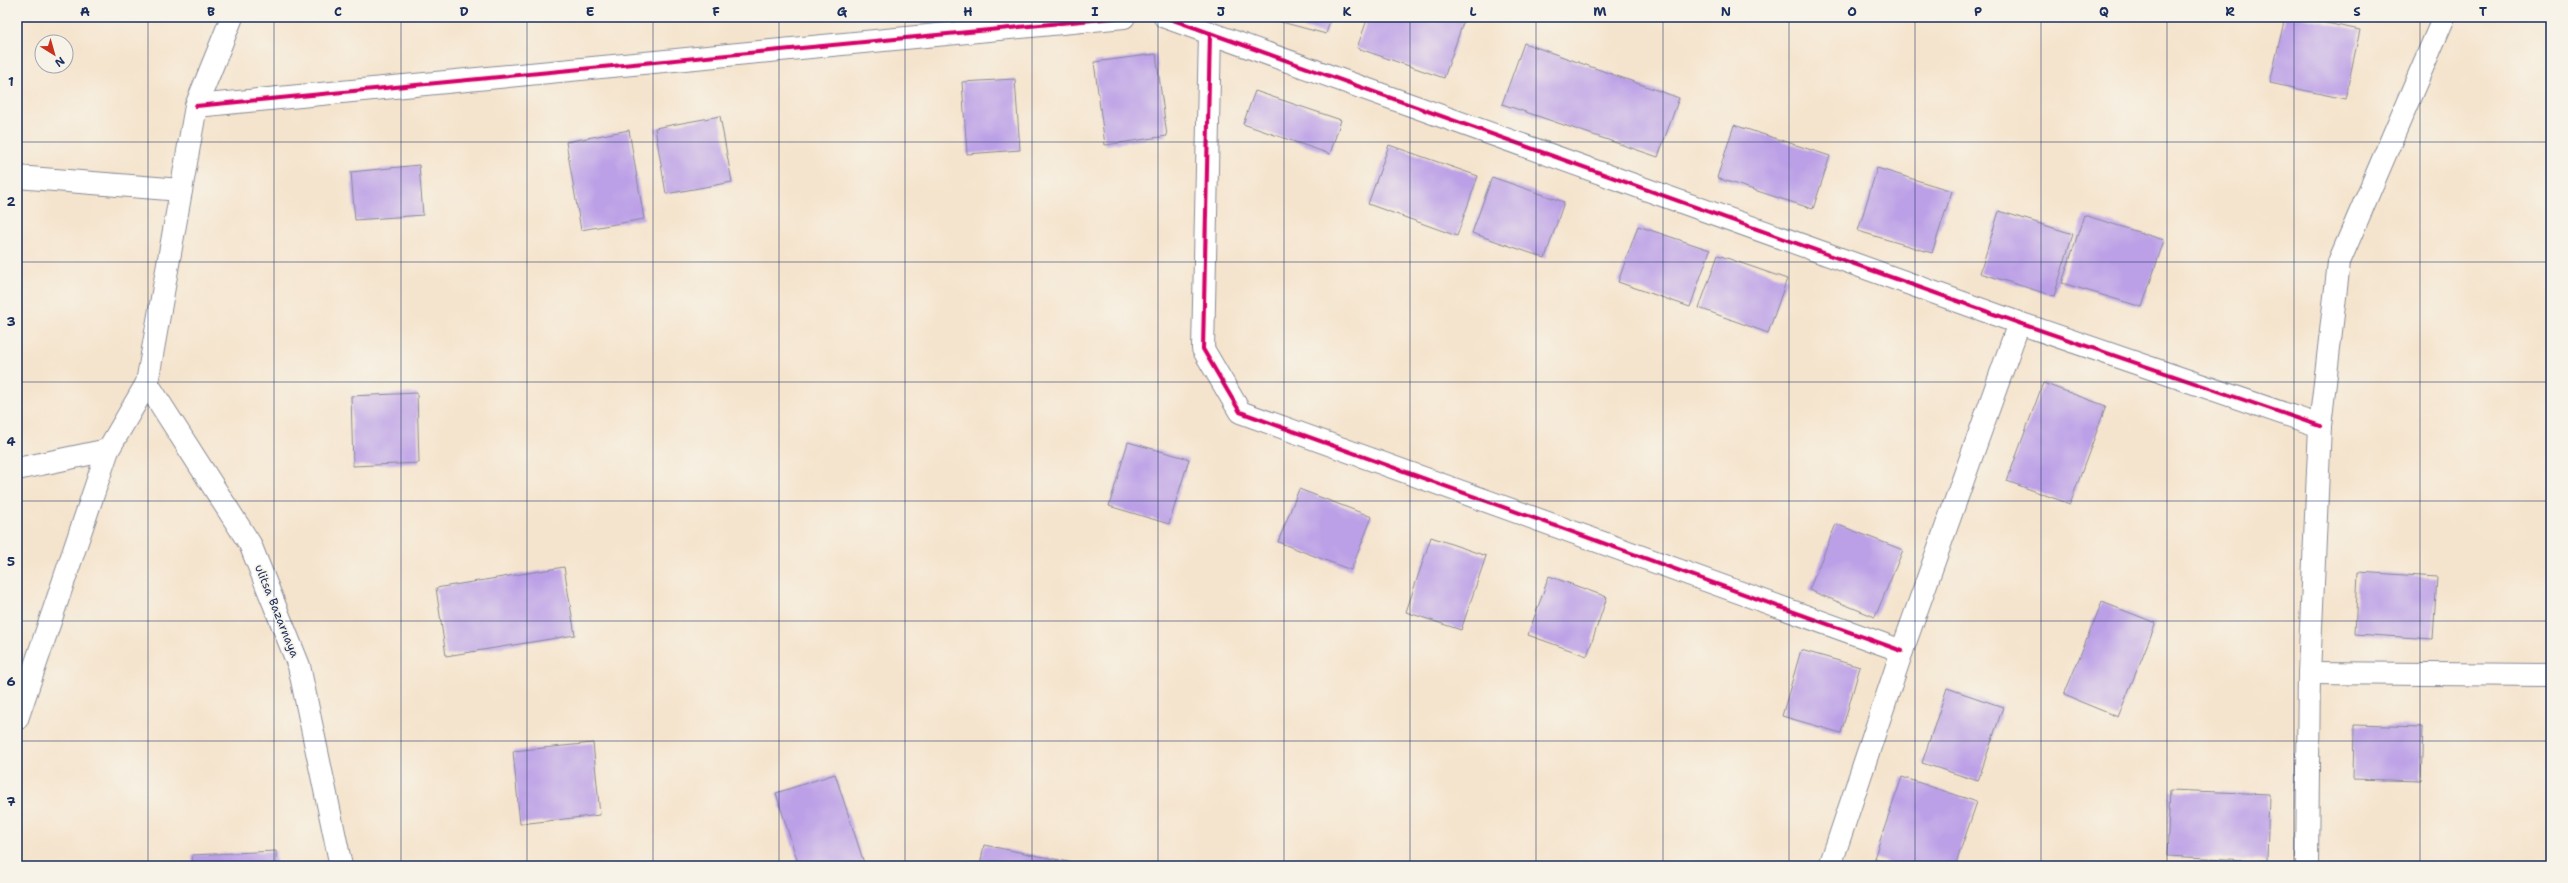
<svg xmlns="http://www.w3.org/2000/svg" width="2568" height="883" font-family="'Shantell Sans',sans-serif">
<rect width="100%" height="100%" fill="#f7f3e8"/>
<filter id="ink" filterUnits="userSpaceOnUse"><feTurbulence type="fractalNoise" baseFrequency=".025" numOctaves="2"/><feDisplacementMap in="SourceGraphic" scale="8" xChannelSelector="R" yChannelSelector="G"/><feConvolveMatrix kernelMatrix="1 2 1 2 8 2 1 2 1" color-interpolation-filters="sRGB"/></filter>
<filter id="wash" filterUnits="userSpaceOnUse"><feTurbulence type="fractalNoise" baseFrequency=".012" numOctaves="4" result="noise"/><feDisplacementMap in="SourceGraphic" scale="16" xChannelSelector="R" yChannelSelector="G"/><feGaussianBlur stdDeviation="0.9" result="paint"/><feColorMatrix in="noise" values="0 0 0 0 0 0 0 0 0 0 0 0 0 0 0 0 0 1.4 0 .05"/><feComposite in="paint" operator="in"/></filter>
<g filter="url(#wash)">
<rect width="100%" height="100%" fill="#f5e4cd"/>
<g id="blocks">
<g fill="#bca0e7">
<polygon points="1263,17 1331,17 1326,34"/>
<polygon points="1368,17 1465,17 1444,78 1357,48"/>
<polygon points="2285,17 2297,17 2360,30 2345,99 2270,83"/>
<polygon points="1524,43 1679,98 1658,157 1502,104"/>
<polygon points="1156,54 1167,136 1105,145 1094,62"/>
<polygon points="1015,79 1020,150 967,154 962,82"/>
<polygon points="1255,91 1341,120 1330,154 1243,124"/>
<polygon points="720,116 732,182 666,194 655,128"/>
<polygon points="1734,125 1830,156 1813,209 1717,178"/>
<polygon points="629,130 644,219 581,230 566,142"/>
<polygon points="1389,145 1478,176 1457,236 1368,204"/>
<polygon points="419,165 423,215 355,220 351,172"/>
<polygon points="1877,168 1952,191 1932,253 1858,231"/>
<polygon points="1492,177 1564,202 1545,258 1472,233"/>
<polygon points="1999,211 2073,234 2054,296 1980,273"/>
<polygon points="2084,215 2164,240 2142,307 2062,283"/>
<polygon points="1638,226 1710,250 1690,307 1618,282"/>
<polygon points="1718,255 1787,279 1768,333 1699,308"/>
<polygon points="2043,383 2106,406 2070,504 2007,481"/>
<polygon points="417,393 419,463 353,466 351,396"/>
<polygon points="1128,442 1189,459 1169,524 1109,506"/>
<polygon points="1299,489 1372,517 1351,570 1278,542"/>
<polygon points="1836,524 1903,550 1875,617 1809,590"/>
<polygon points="1431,537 1486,556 1461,630 1406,612"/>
<polygon points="564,567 575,635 446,656 436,588"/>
<polygon points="2358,572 2437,577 2433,639 2355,634"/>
<polygon points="1549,576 1607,597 1587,656 1528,635"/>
<polygon points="2102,602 2156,623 2118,717 2064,695"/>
<polygon points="1801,650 1860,667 1841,733 1782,716"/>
<polygon points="1947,688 2003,707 1978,781 1922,763"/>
<polygon points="2354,725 2423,727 2421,781 2353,779"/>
<polygon points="593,743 600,815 520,824 513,751"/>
<polygon points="835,774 865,866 799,866 776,793"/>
<polygon points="1902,777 1977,802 1955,866 1898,866 1874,858"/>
<polygon points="2170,790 2269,794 2267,861 2167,856"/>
<polygon points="984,845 1074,863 1073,866 980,866"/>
<polygon points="276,851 276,866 193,866 192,855"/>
</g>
</g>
</g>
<g filter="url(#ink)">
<use href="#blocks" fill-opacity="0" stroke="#888a96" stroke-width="1"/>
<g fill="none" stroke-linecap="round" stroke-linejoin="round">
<g stroke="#888a96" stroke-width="24">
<g id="minor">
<polyline points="1165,17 2019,323 2320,426"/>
<polyline points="1210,33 1203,349 1240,412 1902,651"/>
<polyline points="196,106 1124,17"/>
<polyline points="17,177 181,190"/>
<polyline points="147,383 250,544 299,666 341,866"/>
<polyline points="17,469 108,450"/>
<polyline points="2309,673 2551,675"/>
<polyline points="17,719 108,450 147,383 196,106 232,17"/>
<polyline points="1830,866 1902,651 2019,323"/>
<polyline points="2307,866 2309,673 2320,426 2339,262 2444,17"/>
</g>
</g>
<use href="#minor" stroke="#fff" stroke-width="22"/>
<g stroke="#f7f3e8" stroke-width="6">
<g id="cycleway">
<polyline points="1165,17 2019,323 2320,426"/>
<polyline points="1210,33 1203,349 1240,412 1902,651"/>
<polyline points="196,106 1124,17"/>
</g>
</g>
<use href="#cycleway" stroke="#d6006c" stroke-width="4"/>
</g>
</g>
<path fill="none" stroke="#1b2f5e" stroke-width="1" stroke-opacity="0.55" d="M148,17V866M274,17V866M401,17V866M527,17V866M653,17V866M779,17V866M905,17V866M1032,17V866M1158,17V866M1284,17V866M1410,17V866M1536,17V866M1663,17V866M1789,17V866M1915,17V866M2041,17V866M2167,17V866M2294,17V866M2420,17V866M17,142H2551M17,262H2551M17,382H2551M17,501H2551M17,621H2551M17,741H2551"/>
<g text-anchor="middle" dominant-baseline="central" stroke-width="3.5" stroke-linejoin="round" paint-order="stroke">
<g font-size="12" fill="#1b2f5e" stroke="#f7f3e8">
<text transform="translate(277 611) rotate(68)">ulitsa Bazarnaya</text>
</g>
</g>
<rect width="2568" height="883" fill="none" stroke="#f7f3e8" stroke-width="44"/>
<g transform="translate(54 54) rotate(143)"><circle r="19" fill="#f7f3e8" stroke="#9fa5b1"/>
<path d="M0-3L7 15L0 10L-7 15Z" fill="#c8321e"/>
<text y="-6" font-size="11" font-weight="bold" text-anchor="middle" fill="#1b2f5e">N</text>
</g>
<rect x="22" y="22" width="2524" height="839" fill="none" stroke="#1b2f5e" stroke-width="1.5"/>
<g font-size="13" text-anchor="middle" font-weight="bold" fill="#1b2f5e">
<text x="85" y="16">A</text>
<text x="211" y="16">B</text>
<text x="338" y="16">C</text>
<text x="464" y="16">D</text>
<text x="590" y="16">E</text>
<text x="716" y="16">F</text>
<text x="842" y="16">G</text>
<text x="968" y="16">H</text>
<text x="1095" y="16">I</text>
<text x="1221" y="16">J</text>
<text x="1347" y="16">K</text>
<text x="1473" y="16">L</text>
<text x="1600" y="16">M</text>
<text x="1726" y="16">N</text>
<text x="1852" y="16">O</text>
<text x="1978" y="16">P</text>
<text x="2104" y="16">Q</text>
<text x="2230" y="16">R</text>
<text x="2357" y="16">S</text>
<text x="2483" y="16">T</text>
<text x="11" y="86">1</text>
<text x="11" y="206">2</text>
<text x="11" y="326">3</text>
<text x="11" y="446">4</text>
<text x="11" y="566">5</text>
<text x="11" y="686">6</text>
<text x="11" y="806">7</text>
</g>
</svg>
